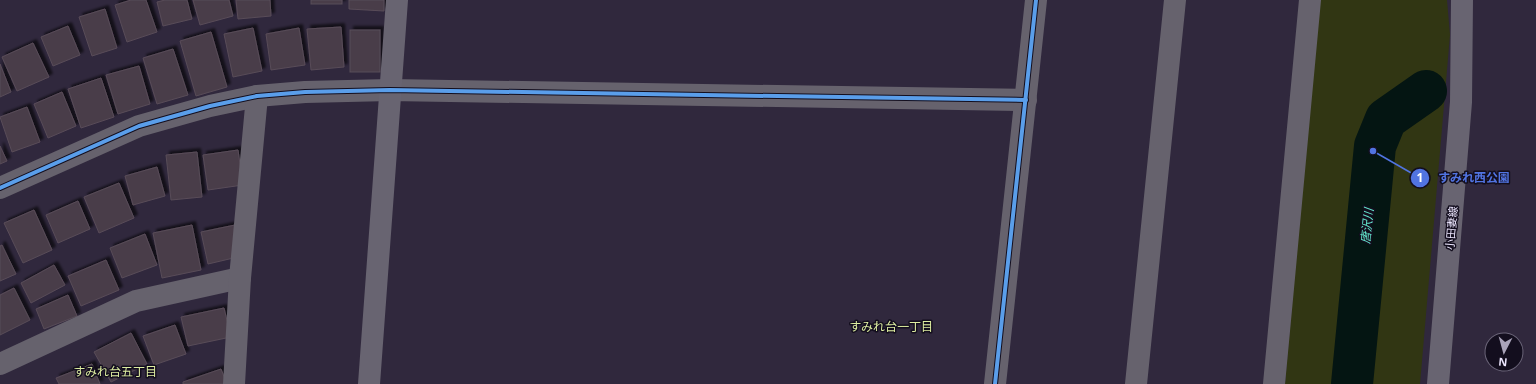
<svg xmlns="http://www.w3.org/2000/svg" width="1536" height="384" font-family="'Noto Sans','Noto Sans JP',sans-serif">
<defs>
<filter id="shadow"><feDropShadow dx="3.5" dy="-3.5" stdDeviation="1" flood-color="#0009"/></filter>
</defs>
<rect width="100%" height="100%" fill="#30283d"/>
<polygon fill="#313613" points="1319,0 1447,0 1450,35 1420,384 1285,384"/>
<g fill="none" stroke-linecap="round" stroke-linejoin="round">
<polyline stroke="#041512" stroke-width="42" points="1352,384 1375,146 1386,119 1426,91"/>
</g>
<g fill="#493e4a" stroke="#594c58" filter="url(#shadow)">
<polygon points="131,0 146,0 157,32 127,42 115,5"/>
<polygon points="165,0 187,0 192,19 163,26 157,2"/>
<polygon points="193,0 229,0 233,16 200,25"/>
<polygon points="236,0 270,0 271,16 238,19"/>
<rect x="311" y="0" width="31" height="4"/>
<polygon points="349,0 384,0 384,11 349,9"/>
<polygon points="105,9 117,48 92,56 79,17"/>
<polygon points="68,26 80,55 53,66 41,37"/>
<polygon points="341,27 344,67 311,70 307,29"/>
<polygon points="253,28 262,71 233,77 224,34"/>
<polygon points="299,28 305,65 271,70 266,34"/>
<rect x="350" y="30" width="30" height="42"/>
<polygon points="211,32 227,87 196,96 180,41"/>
<polygon points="33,43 49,77 17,91 2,57"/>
<polygon points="173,49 188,95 157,104 143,58"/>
<polygon points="0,64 11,92 0,97"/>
<polygon points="139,66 150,104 118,114 106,75"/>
<polygon points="101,78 114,117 81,128 68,89"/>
<polygon points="62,92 76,126 48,138 34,104"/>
<polygon points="27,107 40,142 12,152 0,117"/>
<polygon points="0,146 7,161 0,164"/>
<polygon points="238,150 243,185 208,190 203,155"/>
<polygon points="197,152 202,197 171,200 166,155"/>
<polygon points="157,167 165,196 133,205 125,176"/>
<polygon points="119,183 134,218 99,233 84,197"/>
<polygon points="78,201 90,229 58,243 46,215"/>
<polygon points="34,210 52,250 23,263 4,223"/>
<polygon points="192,225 201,270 162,278 153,233"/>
<polygon points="235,225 242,256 208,264 201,232"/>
<polygon points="145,234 157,265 122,278 110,248"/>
<polygon points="2,245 16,274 0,281 0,246"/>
<polygon points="106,260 119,290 81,306 68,276"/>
<polygon points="54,265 65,285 31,303 21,283"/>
<polygon points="14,288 30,320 0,335 0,295"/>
<polygon points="68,295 77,316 44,329 36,309"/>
<polygon points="224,308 231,337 188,346 181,317"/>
<polygon points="175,325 186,354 154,365 143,336"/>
<polygon points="131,333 147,364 111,382 94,352"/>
<polygon points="92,364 100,384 59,384 56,378"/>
<polygon points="221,369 227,384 183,384 183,382"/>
</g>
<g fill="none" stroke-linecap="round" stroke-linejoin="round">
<g stroke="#66626d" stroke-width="22">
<polyline points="0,188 139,126 210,106 257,96 305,92 390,90 1026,100"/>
<polyline points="0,364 136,301 240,278"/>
<polyline points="234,384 240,278 257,96"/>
<polyline points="995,384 1036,0"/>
<polyline points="1136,384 1175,0"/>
<polyline points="1274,384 1310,0"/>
</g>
<g stroke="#686471" stroke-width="22">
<polyline points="369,384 397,0"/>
<polyline points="1438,384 1461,102 1462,0"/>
</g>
<g stroke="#130e1e" stroke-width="6">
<g id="cycleway">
<polyline points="0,188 139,126 210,106 257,96 305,92 390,90 1026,100"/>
<polyline points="995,384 1036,0"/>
</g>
</g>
<use href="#cycleway" stroke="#5a9eea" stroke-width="4"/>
</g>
<g text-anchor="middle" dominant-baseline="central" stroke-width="3" stroke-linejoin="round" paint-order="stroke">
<g font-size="11" fill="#ece6fe" stroke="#130e1e">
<text transform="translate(1451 228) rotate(-85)">小田妻線</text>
</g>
<g font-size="12" font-style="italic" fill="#63e5cc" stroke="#130e1e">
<text transform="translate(1367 226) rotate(-84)">唐沢川</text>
</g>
<g font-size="12" fill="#deeea1" stroke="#130e1e">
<text x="891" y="326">すみれ台一丁目</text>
<text x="115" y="371">すみれ台五丁目</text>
</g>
</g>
<path fill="none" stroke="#5174e2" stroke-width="1.5" d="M1373 151L1420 178"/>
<g fill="#5174e2" stroke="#130e1e" stroke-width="1.5">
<circle cx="1373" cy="151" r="4"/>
<circle cx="1420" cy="178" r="10"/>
</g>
<g font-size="12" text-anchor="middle" font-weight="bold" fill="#fff">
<text x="1420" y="182">1</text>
</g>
<g font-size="12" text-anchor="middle" font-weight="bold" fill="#5174e2" stroke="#130e1e" stroke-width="3" stroke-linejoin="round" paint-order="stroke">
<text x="1474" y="182">すみれ西公園</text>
</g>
<g transform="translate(1504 352) rotate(186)"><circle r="19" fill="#130e1e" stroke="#6a6478"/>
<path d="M0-3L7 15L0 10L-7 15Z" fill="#aaa4ba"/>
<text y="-6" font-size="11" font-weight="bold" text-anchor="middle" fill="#ece6fe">N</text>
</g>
</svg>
